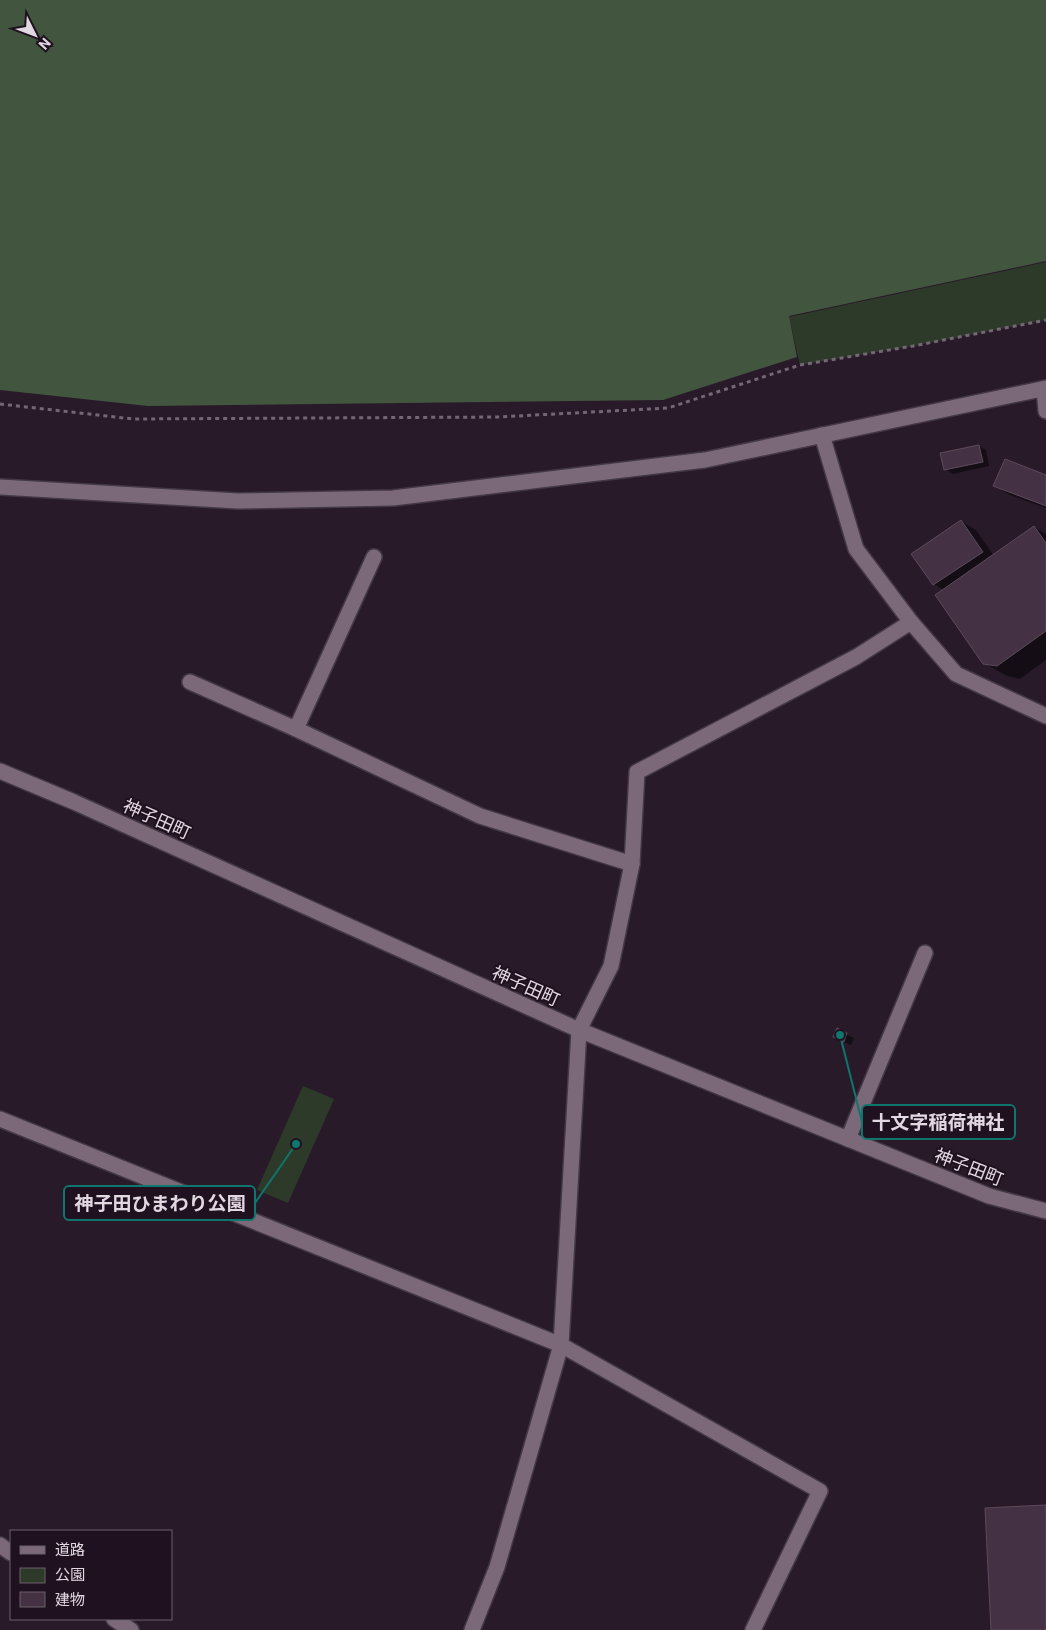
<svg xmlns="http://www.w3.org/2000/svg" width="1046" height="1630" font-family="Roboto,'Noto Sans JP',sans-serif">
<rect width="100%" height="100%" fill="#291a29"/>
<g fill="#2d3a2a">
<polygon points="1046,262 1046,320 913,346 800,365 789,317"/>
<polygon points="303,1086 334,1099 288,1203 257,1190"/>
</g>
<polygon fill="#42553f" points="0,0 1046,0 1046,261 789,316 797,357 663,400 148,406 0,390"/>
<g fill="#0007">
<polygon points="979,446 986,450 989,466 953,474 945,469"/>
<polygon points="1046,477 1046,508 1010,495 995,486"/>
<polygon points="961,521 976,530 994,556 1034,527 1046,534 1046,660 1020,679 1007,676 984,663 944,590 934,584"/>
<polygon points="837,1030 854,1038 851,1045 841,1041"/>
</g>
<g fill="#443144" stroke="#5c4b5c">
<polygon points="979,445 983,462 944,470 940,453"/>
<polygon points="1005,459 1046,475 1046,506 993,486"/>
<polygon points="961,520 983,552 933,585 911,554"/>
<polygon points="1034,526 1046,543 1046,631 997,666 983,664 935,595"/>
<polygon points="837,1028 847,1033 844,1042 833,1037"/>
<polygon points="1046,1505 1046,1630 991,1630 985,1508"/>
</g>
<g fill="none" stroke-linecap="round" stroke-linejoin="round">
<g stroke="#433843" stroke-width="18">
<g id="minor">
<polyline points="1044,389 1046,411"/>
<polyline points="822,435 856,549 911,622 956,674 1046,716"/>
<polyline points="0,487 238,501 393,498 705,460 1046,388"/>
<polyline points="374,557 296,729 480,816 632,864"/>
<polyline points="190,682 296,729"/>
<polyline points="0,771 74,802 579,1030 989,1196 1046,1211"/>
<polyline points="0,1119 561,1345 820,1491 753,1630"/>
<polyline points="848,1139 925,953"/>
<polyline points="0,1545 11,1553"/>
<polyline points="114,1619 131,1630"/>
<polyline points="472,1630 497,1567 561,1345 579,1030 611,966 632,864 637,772 856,657 911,622"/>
</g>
</g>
<polyline stroke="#746774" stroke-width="3" stroke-dasharray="4 4" stroke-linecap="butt" points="0,404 133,419 498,417 668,408 800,365 913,346 1046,320"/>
<use href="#minor" stroke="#7b697a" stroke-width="15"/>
</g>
<g text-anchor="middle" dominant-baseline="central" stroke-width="4" stroke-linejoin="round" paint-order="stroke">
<g font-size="18" fill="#e2d8e2" stroke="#1f111f">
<text transform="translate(157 819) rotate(24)">神子田町</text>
<text transform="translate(526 986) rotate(24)">神子田町</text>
<text transform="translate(969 1167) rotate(21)">神子田町</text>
</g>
</g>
<path fill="none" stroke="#0f766e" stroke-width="2" d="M840 1035L862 1122M296 1144L255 1203"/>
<g fill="#0f766e" stroke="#1f111f" stroke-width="2">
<circle cx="840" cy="1035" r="5"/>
<circle cx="296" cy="1144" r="5"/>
</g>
<g fill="#1f111f" stroke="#0f766e" stroke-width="2">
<rect x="862" y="1105" width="153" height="34" rx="5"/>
<rect x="64" y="1186" width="191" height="34" rx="5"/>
</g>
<g font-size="19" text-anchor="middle" font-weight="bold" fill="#e2d8e2">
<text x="938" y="1129">十文字稲荷神社</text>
<text x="160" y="1210">神子田ひまわり公園</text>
</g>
<rect x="10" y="1530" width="162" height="90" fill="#1f111f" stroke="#6d616d"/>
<rect x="20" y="1546" width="25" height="8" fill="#7b697a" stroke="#6d616d"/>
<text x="55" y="1555" font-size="15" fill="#e2d8e2">道路</text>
<rect x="20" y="1568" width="25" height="15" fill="#2d3a2a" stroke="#6d616d"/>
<text x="55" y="1580" font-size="15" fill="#e2d8e2">公園</text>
<rect x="20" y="1592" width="25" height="15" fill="#443144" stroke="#6d616d"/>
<text x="55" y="1605" font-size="15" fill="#e2d8e2">建物</text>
<g transform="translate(35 35) rotate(132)" stroke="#1f111f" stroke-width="4" paint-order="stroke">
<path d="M0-4L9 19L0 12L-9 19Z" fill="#e2d8e2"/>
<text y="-8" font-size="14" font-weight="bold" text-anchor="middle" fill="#e2d8e2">N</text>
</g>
</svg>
